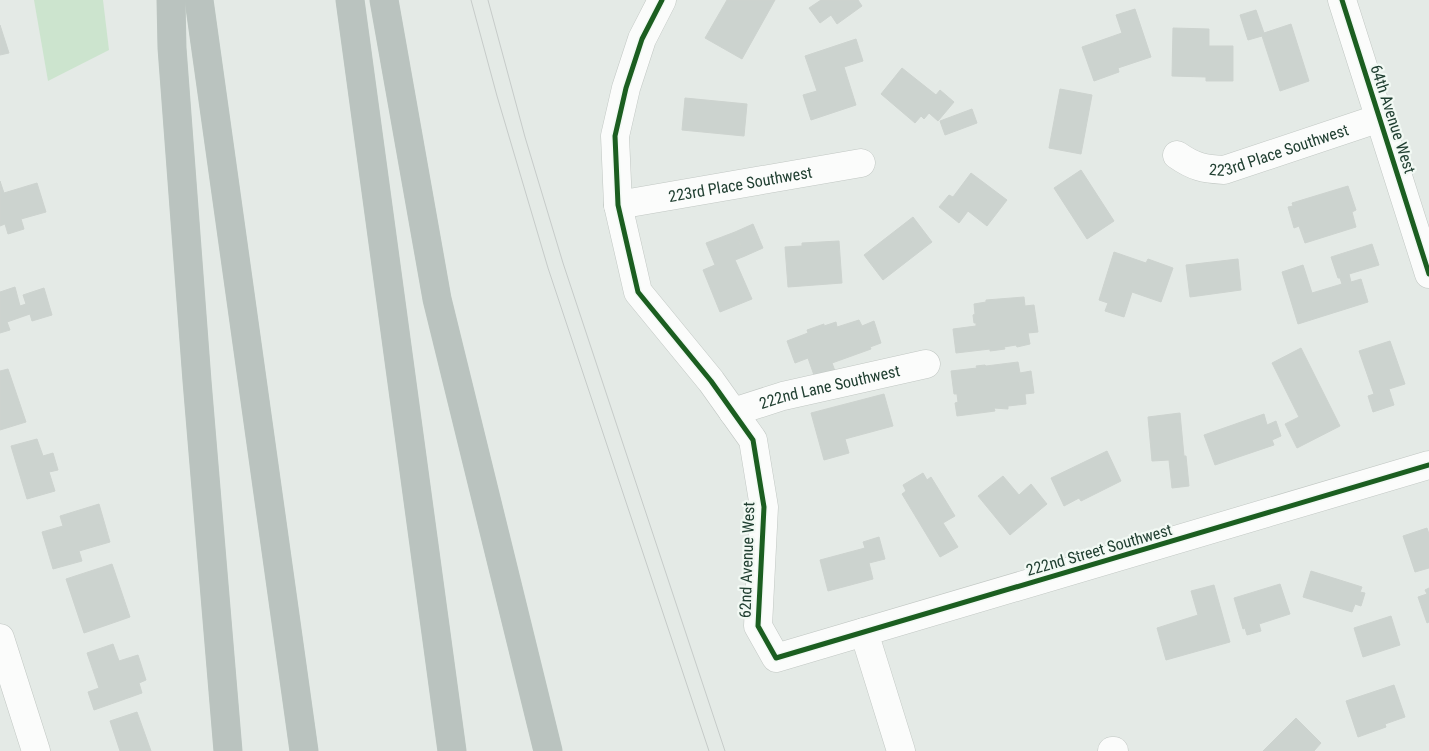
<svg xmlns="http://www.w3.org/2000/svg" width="1429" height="751" font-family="'Roboto Condensed',sans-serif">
<rect width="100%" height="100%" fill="#e4eae6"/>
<polygon fill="#cce4ce" points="34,0 103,0 109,50 48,81"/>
<g fill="#ccd3cf" stroke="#cdd3cf">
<polygon points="727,0 775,0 742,59 705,38"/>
<polygon points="821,0 858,0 862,6 837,24 831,15 820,23 809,8"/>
<polygon points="1135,9 1151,57 1118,68 1119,72 1094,81 1082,47 1122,33 1116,15"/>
<polygon points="1256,10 1264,33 1291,24 1309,81 1280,91 1262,36 1248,40 1240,15"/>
<polygon points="0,25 9,53 0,55"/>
<polygon points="1173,28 1209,29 1209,46 1233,46 1233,81 1206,81 1206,77 1172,76"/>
<polygon points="856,39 863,61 844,67 856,105 811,120 803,95 817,91 805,56"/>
<polygon points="902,68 936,95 940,90 954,102 938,121 929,113 924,119 921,116 915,123 881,94"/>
<polygon points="1060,89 1092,95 1081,154 1049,148"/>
<polygon points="685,98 747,104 744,136 682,130"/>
<polygon points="972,109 977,123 945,135 940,121"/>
<polygon points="1081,170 1114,221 1087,239 1054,188"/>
<polygon points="971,173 1007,200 987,226 968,211 959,223 939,207 949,195 953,197"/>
<polygon points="0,181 4,193 37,183 46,212 21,219 24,229 8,234 5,224 0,226"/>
<polygon points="1348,186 1356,210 1352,212 1356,227 1305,243 1299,226 1294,228 1288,207 1293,206 1292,203"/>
<polygon points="913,217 932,242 883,280 864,255"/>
<polygon points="753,224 763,248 745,256 735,232"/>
<polygon points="735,232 745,256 735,260 752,299 720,312 703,270 715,265 706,243"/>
<polygon points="839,241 842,283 788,287 785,247 802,246 802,243"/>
<polygon points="1372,244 1379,265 1349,274 1351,282 1361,279 1368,302 1298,324 1282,272 1303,265 1312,293 1342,284 1340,278 1338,278 1331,257"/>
<polygon points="1114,252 1146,263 1148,259 1173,268 1161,302 1132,292 1124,317 1105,311 1108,303 1099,300"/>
<polygon points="1238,259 1241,290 1190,297 1186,265"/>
<polygon points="15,287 20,306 26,304 23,295 44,288 52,315 32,321 30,314 7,322 10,330 0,333 0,292"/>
<polygon points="1024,297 1025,306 1034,305 1038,332 1028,333 1030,344 1017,347 1016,345 1004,347 1005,349 990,351 990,349 956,353 953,329 976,326 976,323 974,323 973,315 975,314 974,304 986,302 986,300"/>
<polygon points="859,320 862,326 874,321 881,343 870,347 871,349 832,363 835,371 815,378 808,358 795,363 787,341 808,333 807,330 824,324 824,326 836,322 837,327"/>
<polygon points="1390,341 1405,384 1389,389 1394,405 1373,412 1368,396 1374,394 1359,351"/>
<polygon points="1301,348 1340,426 1297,448 1285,424 1299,417 1272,363"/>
<polygon points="1018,362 1020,373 1031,371 1034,393 1025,394 1026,404 1008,406 1008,409 994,408 995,411 957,416 955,403 958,402 957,394 954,394 951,371 977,368 976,366 985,365 986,366"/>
<polygon points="8,369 26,422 0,430 0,371"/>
<polygon points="884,394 893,426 845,439 849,453 824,460 811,413"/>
<polygon points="1180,413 1184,456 1186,456 1189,486 1172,488 1169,460 1152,461 1148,417"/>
<polygon points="1264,414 1267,425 1276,421 1281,436 1272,440 1274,445 1215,465 1204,435"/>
<polygon points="37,439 43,456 53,453 58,470 49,472 55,491 27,499 11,446"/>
<polygon points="1107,451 1121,481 1081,501 1079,498 1064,506 1051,478"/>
<polygon points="923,473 927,480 931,477 955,516 943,523 958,547 940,557 902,494 906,491 903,485"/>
<polygon points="1003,476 1019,495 1031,484 1047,504 1010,535 978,496"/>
<polygon points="99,504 110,542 79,551 82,561 53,569 42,532 63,526 60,516"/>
<polygon points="1427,528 1429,534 1429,568 1415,572 1403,536"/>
<polygon points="879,537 885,559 869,563 873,579 828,591 820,560 865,548 863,542"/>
<polygon points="112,564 130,617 84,633 66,579"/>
<polygon points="1311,571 1362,587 1360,592 1365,593 1361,606 1355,604 1352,612 1303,597"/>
<polygon points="1280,584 1290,614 1259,624 1261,631 1247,635 1245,628 1243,629 1234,598"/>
<polygon points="1214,585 1230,642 1166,660 1157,628 1198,615 1191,591"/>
<polygon points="1429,588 1429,622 1427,623 1418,597 1427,594 1425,590"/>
<polygon points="1391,616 1400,645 1363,657 1354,628"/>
<polygon points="113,644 119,661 138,655 146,680 139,683 142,693 94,710 88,692 99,688 87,653"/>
<polygon points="1394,685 1405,717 1385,724 1386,727 1358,737 1346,701"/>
<polygon points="137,712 151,751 120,751 110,721"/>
<polygon points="1296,718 1321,743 1314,751 1263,751"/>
</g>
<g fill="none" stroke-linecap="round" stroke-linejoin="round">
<g stroke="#c1c7c3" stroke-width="29">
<g id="minor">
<polyline points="662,0 642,39 626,88 615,136 618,205 638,292 711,381 753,440 764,507 758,626 776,658 1429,465"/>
<polyline points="1342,0 1429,274"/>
<path id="s1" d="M1177,155C1194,167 1204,169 1224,170L1380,118"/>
<path id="s2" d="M618,205L861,163"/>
<path id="s3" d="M733,412L783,396L926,364"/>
<polyline points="864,632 901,751"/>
<polyline points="0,638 36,751"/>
<polyline points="1112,751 1114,751"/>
</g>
</g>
<g stroke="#bcc6c1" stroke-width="29">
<g id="highway">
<polyline points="171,0 172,48 197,381 228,751"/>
<polyline points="199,0 304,751"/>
<polyline points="350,0 452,751"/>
<polyline points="384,0 437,299 548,751"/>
</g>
</g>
<use href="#minor" stroke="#fbfcfb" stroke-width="28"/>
<use href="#highway" stroke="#bac3bf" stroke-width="28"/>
<g stroke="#c6cbc9" stroke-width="1">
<polyline points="471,0 497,96 548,268 709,751"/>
<polyline points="488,0 525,137 563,263 725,751"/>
</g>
<g stroke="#f2f9f4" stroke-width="8">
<g id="cycleway">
<polyline points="662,0 642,39 626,88 615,136 618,205 638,292 711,381 753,440 764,507 758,626 776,658 1429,465"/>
<polyline points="1342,0 1429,274"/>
</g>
</g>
<use href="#cycleway" stroke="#1b5e20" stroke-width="5"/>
</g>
<g text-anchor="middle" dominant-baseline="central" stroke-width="4.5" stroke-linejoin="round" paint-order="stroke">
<g font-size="16" fill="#203f31" stroke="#f2f9f4">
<text transform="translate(1393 119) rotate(72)">64th Avenue West</text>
<text stroke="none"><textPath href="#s1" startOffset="108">223rd Place Southwest</textPath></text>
<text stroke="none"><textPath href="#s2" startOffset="124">223rd Place Southwest</textPath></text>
<text stroke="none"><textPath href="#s3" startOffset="100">222nd Lane Southwest</textPath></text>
<text transform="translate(1099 550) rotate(-16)">222nd Street Southwest</text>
<text transform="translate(747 560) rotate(-88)">62nd Avenue West</text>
</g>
</g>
</svg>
